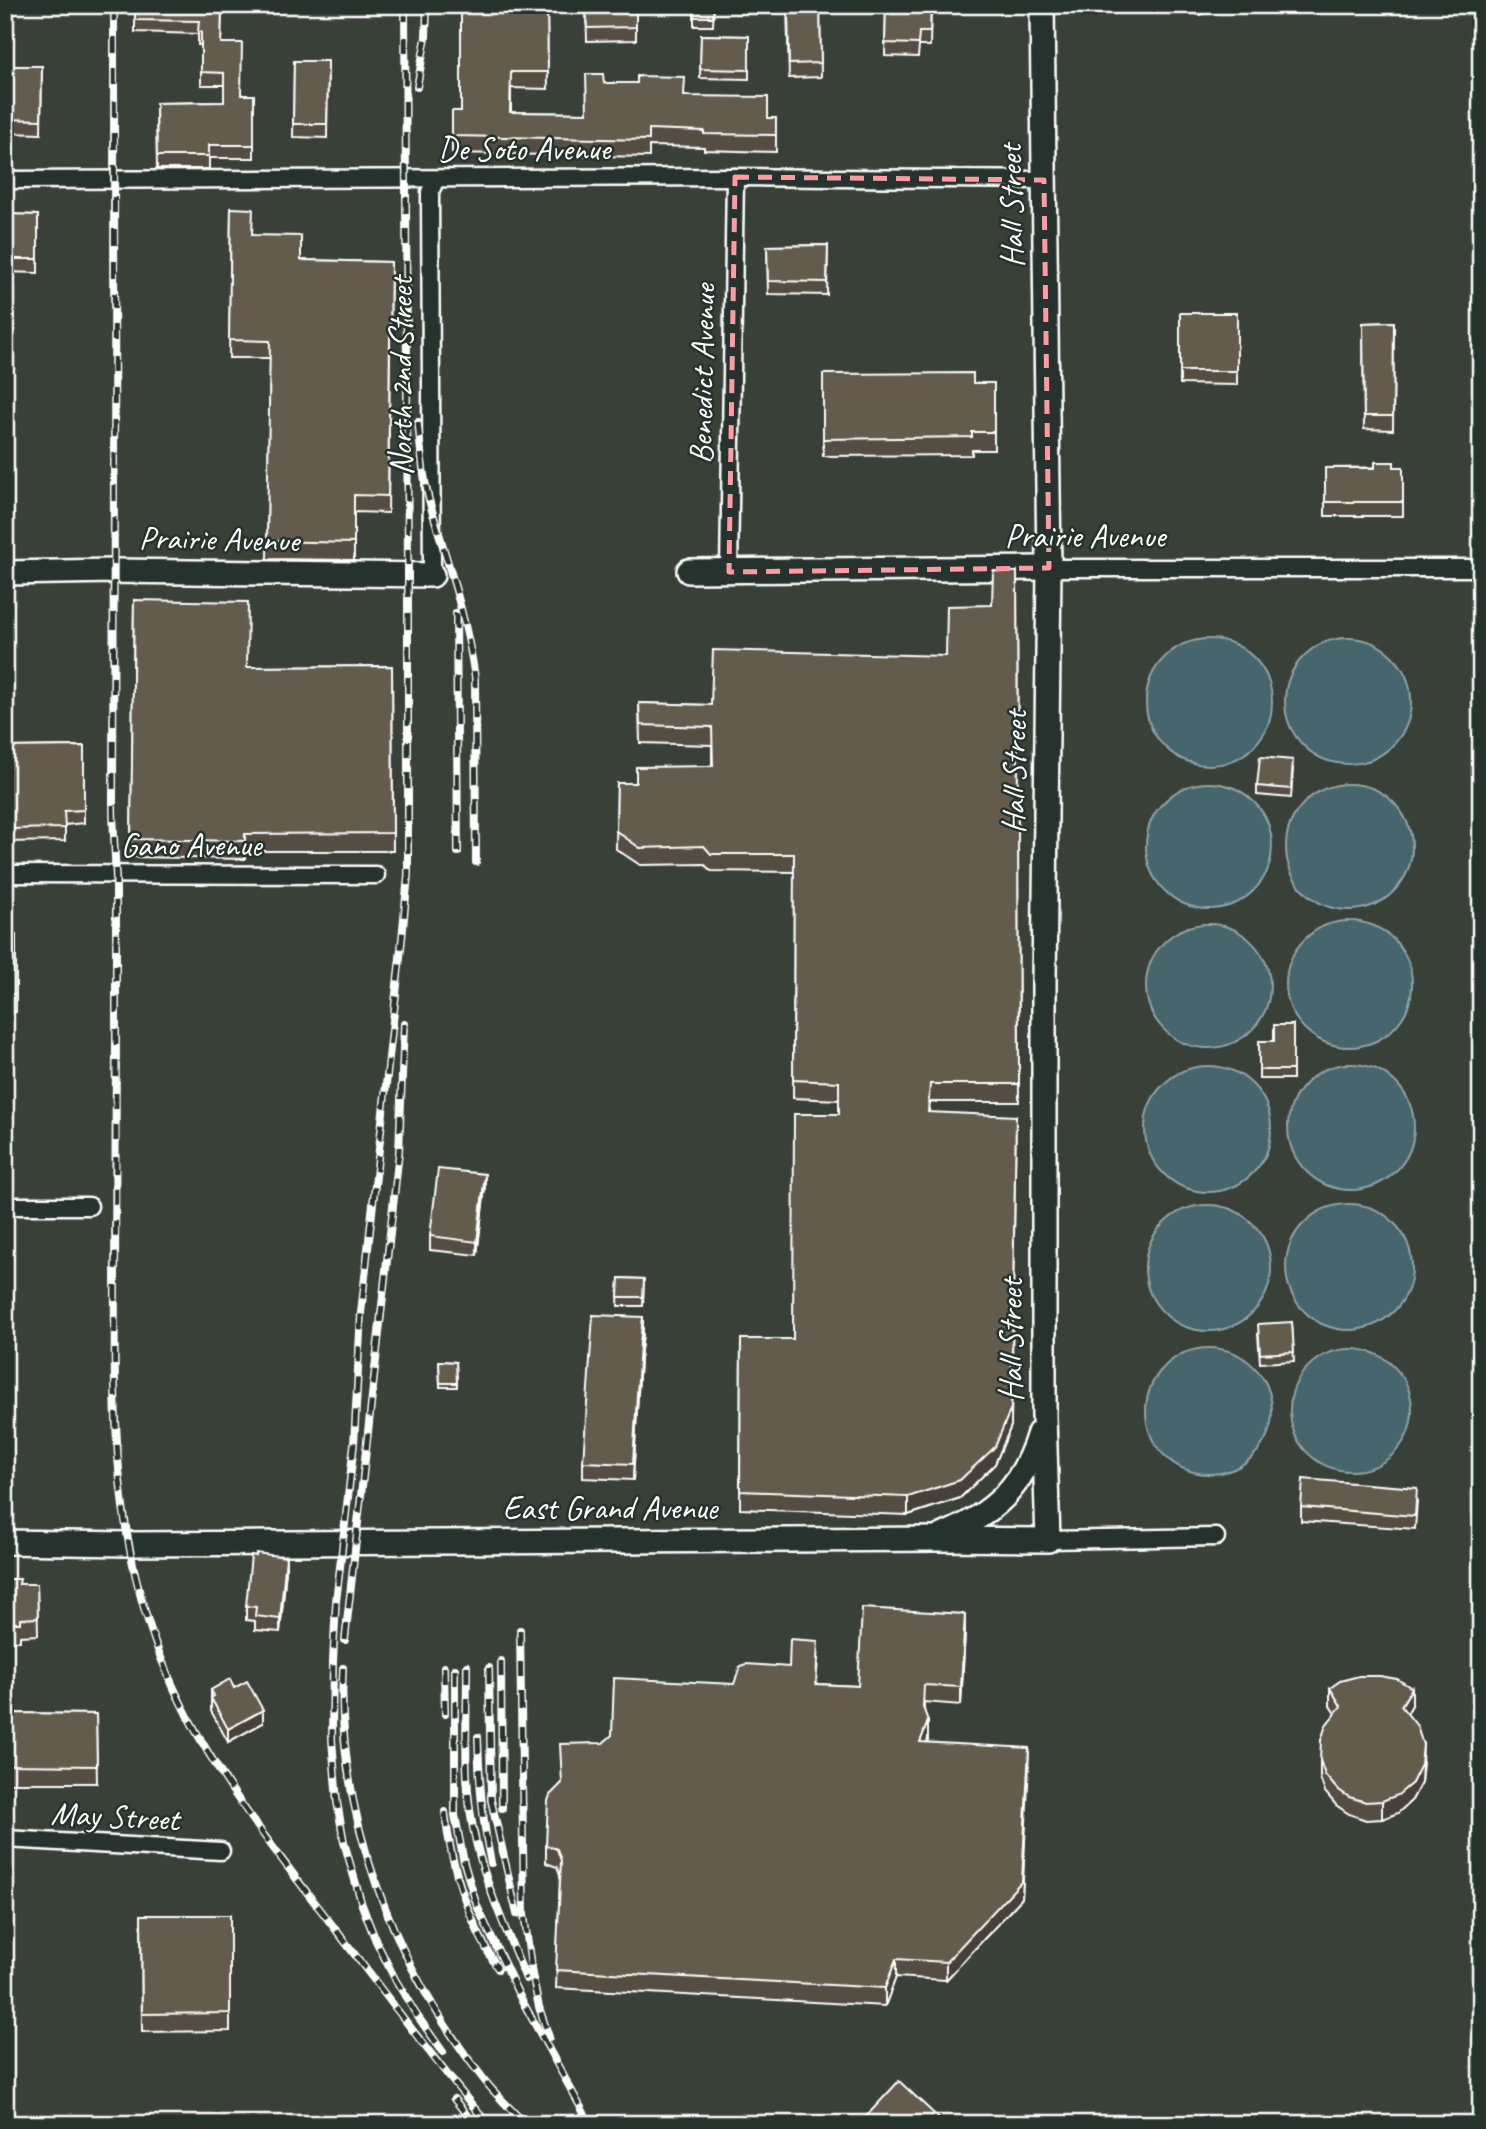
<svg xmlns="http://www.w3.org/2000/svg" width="1486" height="2129" font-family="Caveat,sans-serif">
<rect width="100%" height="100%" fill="#26332d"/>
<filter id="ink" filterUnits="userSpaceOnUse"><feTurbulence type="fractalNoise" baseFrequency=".0143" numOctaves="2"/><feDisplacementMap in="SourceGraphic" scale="14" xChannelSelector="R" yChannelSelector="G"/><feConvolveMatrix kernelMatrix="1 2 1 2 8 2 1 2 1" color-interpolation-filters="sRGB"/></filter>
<g filter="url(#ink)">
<rect fill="#393f37" x="5" y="5" width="1476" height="2119"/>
<g fill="#46656c" stroke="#90a3a7" stroke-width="2">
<circle cx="1348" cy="701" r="63"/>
<circle cx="1209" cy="702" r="63"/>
<circle cx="1209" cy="846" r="63"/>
<circle cx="1349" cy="847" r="63"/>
<circle cx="1349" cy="984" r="63"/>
<circle cx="1208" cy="986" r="62"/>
<circle cx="1351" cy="1127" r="63"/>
<circle cx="1208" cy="1129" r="63"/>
<circle cx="1349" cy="1267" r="63"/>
<circle cx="1208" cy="1268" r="63"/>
<circle cx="1209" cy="1411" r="63"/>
<circle cx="1351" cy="1410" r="61"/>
</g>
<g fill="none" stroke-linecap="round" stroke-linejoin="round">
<g stroke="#fff" stroke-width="21">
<g id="street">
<polyline points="5,180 735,177 1044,180"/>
<polyline points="1049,568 1481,568"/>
<polyline points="729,572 735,177"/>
<polyline points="432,575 430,192 436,179"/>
<polyline points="5,874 376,875"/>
<polyline points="5,1206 89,1206"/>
<polyline points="1048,1540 1216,1537"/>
<polyline points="5,1839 221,1851"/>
</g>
</g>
<g stroke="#fff" stroke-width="28">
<g id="secondary">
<polyline points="689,571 1049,568"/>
<polyline points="5,573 115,571 432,575"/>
<path d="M942,1536C994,1514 1023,1487 1039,1433"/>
<polyline points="5,1542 128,1544 937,1539 1048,1540 1044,1417 1044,982 1049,568 1042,5"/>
</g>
</g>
<use href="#street" stroke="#26332d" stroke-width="16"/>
<use href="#secondary" stroke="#26332d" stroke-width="23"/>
<g stroke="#fff" stroke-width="8">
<g id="rail">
<path d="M114,5C115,270 114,536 113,801C113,827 115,853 116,879C116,931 116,984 116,1036C116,1118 116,1200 115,1283C114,1414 112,1533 161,1658C201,1760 270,1844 336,1930C386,1995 435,2062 488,2124"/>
<polyline points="405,5 408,574 408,875 402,939 361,1313 354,1444 336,1602 333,1662 332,1739 337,1802 344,1842 362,1905 376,1941 395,1979 416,2014 443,2052"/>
<polyline points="417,87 426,37 427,5"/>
<path d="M418,422C421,451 423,480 431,507C448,564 467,619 475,678L476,862"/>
<polyline points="456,613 458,852"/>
<polyline points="520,1630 524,1914 532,1974 539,2007 549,2037"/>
<polyline points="345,1640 399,1152 404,1024"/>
<polyline points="501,1661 502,1808"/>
<path d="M467,1666C467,1724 462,1785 476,1842C487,1889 508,1934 526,1979"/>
<polyline points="444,1667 445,1714"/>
<path d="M343,1668C336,1816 394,1966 485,2081C497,2096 512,2110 525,2124"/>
<polyline points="489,1668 491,1800 517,1914"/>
<polyline points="455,1669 455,1815 464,1863 477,1906 519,1995 590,2124"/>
<path d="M478,1737C479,1780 482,1821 491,1863"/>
<path d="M445,1812C451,1869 468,1920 498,1969"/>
<polyline points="454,2099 474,2124"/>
</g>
</g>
<use href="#rail" stroke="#26332d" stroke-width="5" stroke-dasharray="16" stroke-linecap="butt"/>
</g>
<g fill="#564e43" stroke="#fff" stroke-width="2">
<polygon points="135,5 255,5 255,10 222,11 221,43 242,95 254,95 254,158 209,158 209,169 157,169 156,103 224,102 224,85 201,85 201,45 198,45 198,34 135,32"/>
<polygon points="547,5 548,89 511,88 511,112 587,113 604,83 685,96 768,118 776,118 776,152 704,150 704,147 649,146 649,157 452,153 452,111 461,111"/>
<polygon points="586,5 636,5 636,40 587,41"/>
<polygon points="694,5 714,5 713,26 694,26"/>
<polygon points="787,5 820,5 821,77 789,78"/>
<polygon points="886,5 931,5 930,46 919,46 918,57 885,56"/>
<polygon points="1182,5 1216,5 1212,10 1200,15 1187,12"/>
<polygon points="701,35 749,36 749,79 700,78"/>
<polygon points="294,61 328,61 327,138 293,137"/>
<polygon points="5,66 42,66 41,134 5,133"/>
<polygon points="231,208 253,235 301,260 391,262 388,513 354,512 354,560 267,559 270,358 229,358"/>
<polygon points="5,214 38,215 38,273 5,272"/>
<polygon points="828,245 827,295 768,294 767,246"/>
<polygon points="1180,313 1237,313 1237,385 1180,384"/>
<polygon points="1394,322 1393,430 1364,429 1363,323"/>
<polygon points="823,374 973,383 994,383 994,450 972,450 972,455 823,456"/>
<polygon points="1403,467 1403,516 1325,516 1325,468"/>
<polygon points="1017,572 1019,1102 930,1102 929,1112 1011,1426 995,1464 960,1498 908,1515 740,1509 741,1339 793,1339 839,1114 839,1100 793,1098 794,872 711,871 704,864 640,865 616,849 617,783 636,783 712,766 712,745 640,743 639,703 711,705 946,656 992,605"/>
<polygon points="134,600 248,667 392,666 393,851 245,851 245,859 131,857"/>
<polygon points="84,746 84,823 65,825 65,841 5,842 5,747"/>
<polygon points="1293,769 1291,798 1257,795 1257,786"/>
<polygon points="5,935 16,935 16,1012 10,1012 10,1044 5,1044"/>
<polygon points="1293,1025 1293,1079 1259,1079 1259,1041 1274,1041"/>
<polygon points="485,1187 477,1255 430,1250 430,1236"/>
<polygon points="5,1231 7,1231 8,1335 5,1335"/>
<polygon points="619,1278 644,1279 643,1306 618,1306"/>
<polygon points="1292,1322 1294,1361 1260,1363 1258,1333"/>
<polygon points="643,1333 640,1359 633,1480 583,1478 583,1462"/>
<polygon points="439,1361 456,1362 457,1387 440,1387"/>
<polygon points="1417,1501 1415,1529 1301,1521 1301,1507"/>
<polygon points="286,1570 280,1632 255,1630 255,1621 246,1620 246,1606"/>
<polygon points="5,1579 20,1584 37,1584 38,1635 20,1636 20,1641 5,1641"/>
<polygon points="965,1631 961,1705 924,1702 924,1709 928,1739 927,1743 1029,1766 1022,1898 946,1980 896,1977 885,2006 556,1988 560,1876 557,1867 546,1863 546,1845 561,1784 603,1743 734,1684 818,1659 816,1684 858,1686"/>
<polygon points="234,1688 263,1723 228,1742 211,1711 211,1690"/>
<polygon points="1330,1688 1412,1705 1407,1714 1423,1763 1421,1783 1412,1800 1398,1813 1382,1819 1366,1820 1349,1814 1336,1805 1325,1792 1320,1778 1320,1760 1335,1714 1330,1706"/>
<polygon points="5,1713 96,1714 97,1783 5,1783"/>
<polygon points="141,1915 230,1915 230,2031 142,2032"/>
</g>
<g fill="#464037" stroke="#fff" stroke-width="2">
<polygon points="1202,5 1216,5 1212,10 1200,15 1200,6"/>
<polygon points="1016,1116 1011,1426 995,1464 960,1498 908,1515 908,1497"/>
<polygon points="485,1174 485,1187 477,1255 477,1242"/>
<polygon points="643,1317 643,1333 640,1359 633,1480 640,1343"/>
<polygon points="286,1557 286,1570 280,1632 280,1619"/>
<polygon points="965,1614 965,1631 961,1705 961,1687"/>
<polygon points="1412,1688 1412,1705 1401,1724 1401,1706"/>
<polygon points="263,1710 263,1723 228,1742 228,1729"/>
<polygon points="928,1721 928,1739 920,1760 920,1742"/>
<polygon points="1423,1745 1421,1783 1412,1800 1398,1813 1382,1819 1382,1801"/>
<polygon points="1029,1748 1022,1898 946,1980 946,1962"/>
<polygon points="896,1959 896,1977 885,2006 885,1988"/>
</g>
<g fill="#645b4e" stroke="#fff" stroke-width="2">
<polygon points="135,5 222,5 221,43 242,43 241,95 254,95 254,145 209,145 209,156 157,156 156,103 224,102 224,73 201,72 201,32 198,32 199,21 135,20"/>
<polygon points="461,5 547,5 548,72 511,72 510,112 587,113 586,74 603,74 604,83 637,83 637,76 685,77 684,96 768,97 768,118 776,118 776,135 704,134 704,131 649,129 649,140 452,136 452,111 461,111"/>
<polygon points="586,5 636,5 636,27 587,28"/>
<polygon points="694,5 714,5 713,17 694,17"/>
<polygon points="788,5 820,5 821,63 789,64"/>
<polygon points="886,5 931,5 930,32 919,32 918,44 885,43"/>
<polygon points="701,35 749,36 749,70 700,69"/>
<polygon points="294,61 328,61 327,124 293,124"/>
<polygon points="5,66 42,66 41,120 5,119"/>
<polygon points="231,208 253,209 252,235 301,236 301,260 391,262 388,496 354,495 354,543 267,541 270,341 229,340"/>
<polygon points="5,214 38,215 38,259 5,259"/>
<polygon points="828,245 827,282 768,281 767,246"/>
<rect x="1180" y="313" width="57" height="58"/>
<polygon points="1394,322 1393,416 1364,416 1363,323"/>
<polygon points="973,373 973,383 994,383 994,432 972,432 972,437 823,439 823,374"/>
<polygon points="1375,462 1394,462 1394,467 1403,467 1403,502 1325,502 1325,468 1375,468"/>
<polygon points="993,571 1017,572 1019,1084 930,1084 928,1112 1016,1116 1011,1408 995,1447 960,1480 908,1497 740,1491 741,1339 793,1339 794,1114 839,1114 839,1082 793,1080 794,854 711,854 704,846 640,848 616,831 617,783 636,783 636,767 713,766 712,727 640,725 639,703 711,705 713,650 946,656 947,606 992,605"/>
<polygon points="134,600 248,602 247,667 392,666 393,833 245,834 245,841 131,839"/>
<polygon points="84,746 84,810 64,811 65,828 5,829 5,747"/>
<polygon points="1260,757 1293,760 1291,789 1257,786"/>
<polygon points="5,935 16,935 16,994 10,994 10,1027 5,1027"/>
<polygon points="1274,1025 1293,1025 1293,1070 1259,1070 1259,1041 1274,1041"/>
<polygon points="438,1169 485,1174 477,1242 430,1236"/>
<polygon points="5,1231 7,1231 8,1318 5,1318"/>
<polygon points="619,1278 644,1279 643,1297 618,1297"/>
<polygon points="593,1315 643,1317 640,1343 633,1464 583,1462"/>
<polygon points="1292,1322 1294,1352 1260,1354 1258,1324"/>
<polygon points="439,1361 456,1362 457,1383 440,1383"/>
<polygon points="1303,1479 1417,1488 1415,1516 1301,1507"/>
<polygon points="256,1553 286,1557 280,1619 255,1616 256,1607 246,1606 251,1555 256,1556"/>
<polygon points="5,1579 20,1579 19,1584 37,1584 38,1618 20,1619 20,1623 5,1623"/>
<polygon points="862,1608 965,1614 961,1687 924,1685 923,1707 928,1721 920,1742 1029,1748 1022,1881 946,1962 896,1959 885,1988 556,1970 561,1861 557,1849 546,1845 548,1801 550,1795 562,1783 560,1744 603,1743 612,1735 614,1678 734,1684 740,1666 746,1664 789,1667 790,1639 818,1641 816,1684 858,1686"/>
<polygon points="1359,1676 1380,1676 1397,1679 1412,1688 1401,1706 1417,1726 1423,1745 1421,1765 1412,1783 1398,1795 1382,1801 1366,1802 1349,1797 1336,1788 1325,1775 1320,1760 1321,1740 1326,1725 1341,1706 1330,1688 1340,1681"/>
<polygon points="230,1679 234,1688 247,1681 263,1710 228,1729 211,1698 214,1696 211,1690"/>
<polygon points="5,1713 96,1714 97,1766 5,1765"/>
<polygon points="141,1915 230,1915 230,2013 142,2014"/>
<polygon points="899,2081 945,2124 859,2124"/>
</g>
</g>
<path fill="none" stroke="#ff9aa2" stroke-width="5" stroke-dasharray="14 9" stroke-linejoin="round" d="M735,177L1044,180L1049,568L729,572Z"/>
<g text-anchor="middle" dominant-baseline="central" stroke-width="5" stroke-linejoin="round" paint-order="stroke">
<g font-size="33" fill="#fff" stroke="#26332d">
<text x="524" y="149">De Soto Avenue</text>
<text transform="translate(1011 206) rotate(-91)">Hall Street</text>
<text transform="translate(702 374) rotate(-89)">Benedict Avenue</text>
<text transform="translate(401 376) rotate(-90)">North 2nd Street</text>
<text x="1085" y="536">Prairie Avenue</text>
<text transform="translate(219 539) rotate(1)">Prairie Avenue</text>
<text transform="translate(1014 772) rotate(-89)">Hall Street</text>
<text x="191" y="845">Gano Avenue</text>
<text transform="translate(1011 1340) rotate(-90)">Hall Street</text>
<text x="610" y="1508">East Grand Avenue</text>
<text transform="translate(115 1816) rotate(3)">May Street</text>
</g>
</g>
<rect width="1486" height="2129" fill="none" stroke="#26332d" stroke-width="28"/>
<rect x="14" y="14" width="1458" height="2101" fill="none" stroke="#fff" stroke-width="2.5" filter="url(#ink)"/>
</svg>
